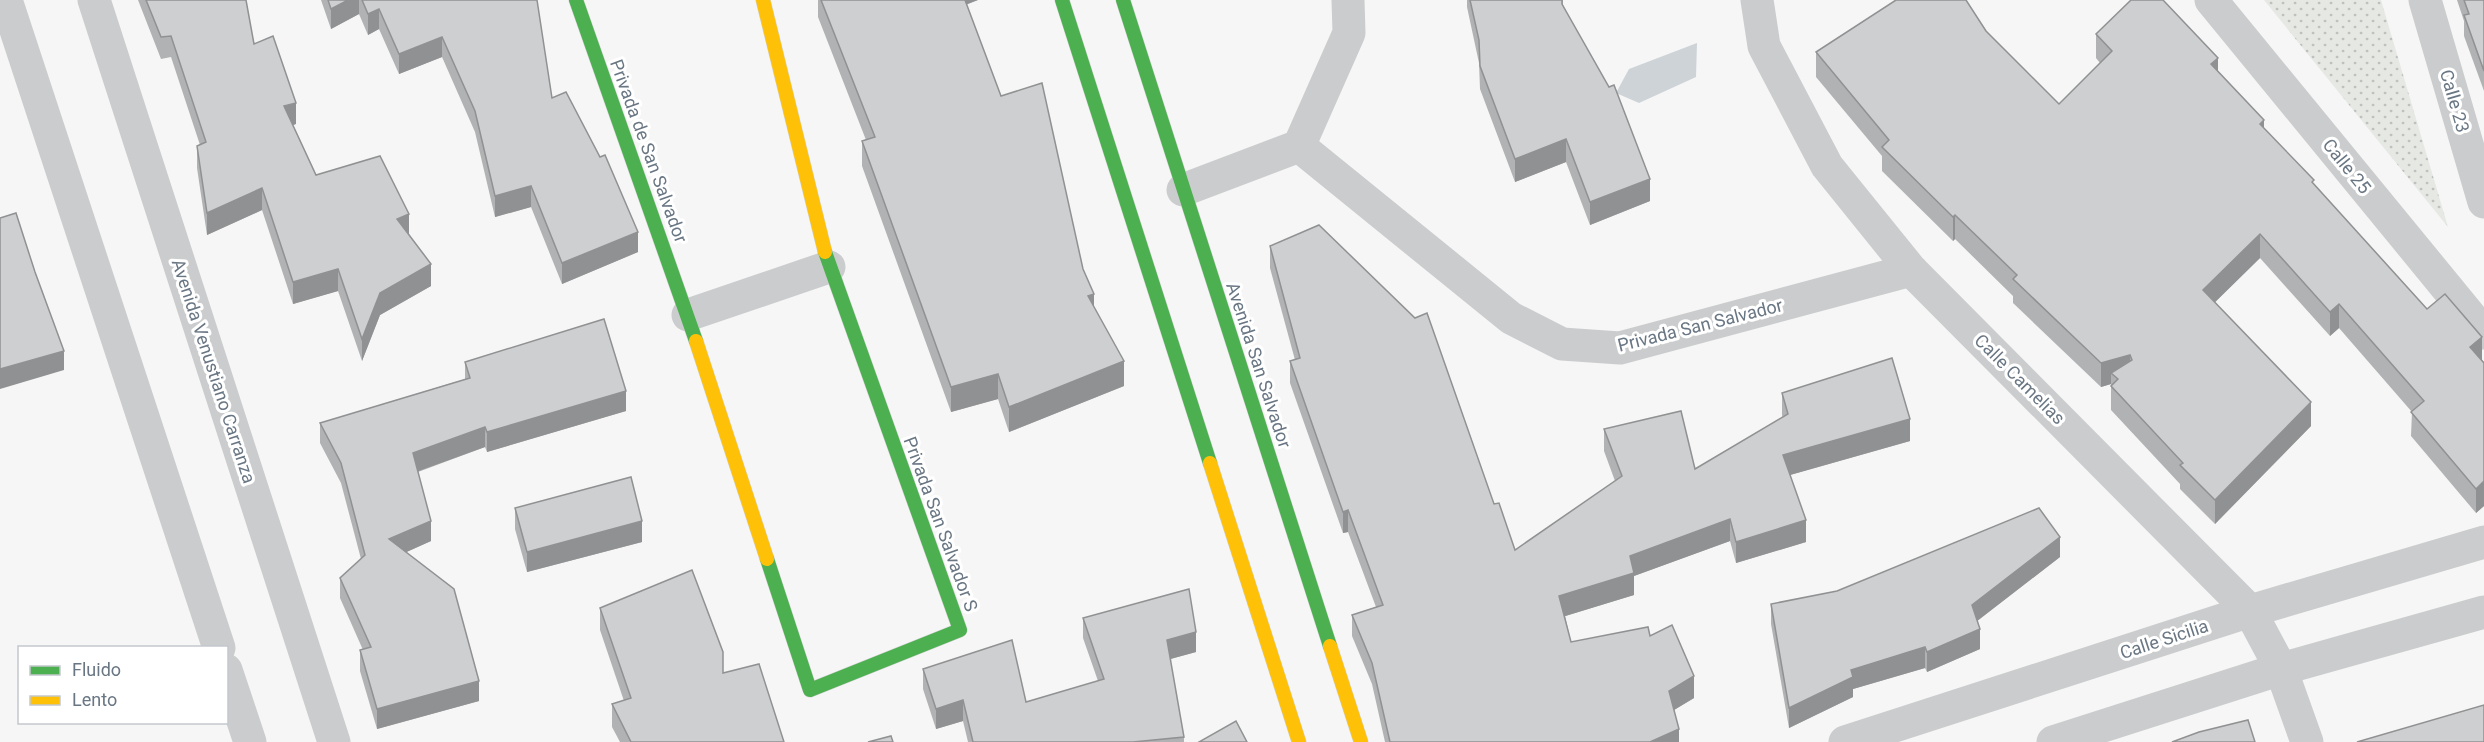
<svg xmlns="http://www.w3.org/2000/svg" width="2484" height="742" font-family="Roboto,sans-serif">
<defs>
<pattern id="grass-dots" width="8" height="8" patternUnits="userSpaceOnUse" patternTransform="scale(1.5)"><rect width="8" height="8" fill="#e5e8e3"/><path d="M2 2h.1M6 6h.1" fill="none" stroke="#bec1bd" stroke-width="1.8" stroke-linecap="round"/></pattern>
</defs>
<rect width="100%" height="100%" fill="#f6f6f6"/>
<polygon fill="url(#grass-dots)" points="2264,0 2381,0 2448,227"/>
<polygon fill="#cdd3d7" points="1697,43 1696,77 1639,103 1616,93 1629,69"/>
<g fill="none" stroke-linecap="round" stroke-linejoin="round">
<g stroke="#d3d4d4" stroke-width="15">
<g id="fast">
<polyline points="576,0 696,341"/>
<polyline points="1062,0 1210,463"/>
<polyline points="1123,0 1330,646"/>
<polyline points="767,559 810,690 960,630 825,252"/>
</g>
</g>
<g stroke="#d3d4d4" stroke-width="15">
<g id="slow">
<polyline points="763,0 825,252"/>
<polyline points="696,341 767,559"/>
<polyline points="1210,463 1299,742"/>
<polyline points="1330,646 1361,742"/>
</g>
</g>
<g stroke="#cbcccd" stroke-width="33">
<polyline points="6,0 219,648"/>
<polyline points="94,0 334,742"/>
<polyline points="1757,0 1764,46 1827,166 1911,270 2250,611 2281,669 2307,742"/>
<polyline points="2211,0 2484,333"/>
<polyline points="2425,0 2484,202"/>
<polyline points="1299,146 1511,318 1562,344 1620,348 1911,270"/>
<polyline points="1183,190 1299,146 1349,33 1348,0"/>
<polyline points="688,315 829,267"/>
<polyline points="226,670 250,742"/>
<polyline points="1845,742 2250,611 2484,542"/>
<polyline points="2053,742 2281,669 2484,612"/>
</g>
<use href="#fast" stroke="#4caf50" stroke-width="14"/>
<use href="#slow" stroke="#ffc107" stroke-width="14"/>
</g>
<g fill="#b1b2b3">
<polygon points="138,0 246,0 254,44 296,124 293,125 316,175 409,234 431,286 380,315 362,361 338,291 293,304 262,210 207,235 197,168 197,146 200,145 171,57 161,59"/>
<polygon points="321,0 537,0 552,98 638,252 562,284 531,207 495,217 475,132 442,57 399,74 379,29 368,35 359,14 331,29"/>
<polygon points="818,0 978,0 966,4 1001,96 1083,269 1094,307 1124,386 1009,432 998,399 951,412 862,166 862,141 866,140 818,17"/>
<polygon points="1467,0 1563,0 1563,5 1650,201 1590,225 1566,162 1515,182 1480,89 1479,63 1467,7"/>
<polygon points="2457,0 2484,0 2484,91 2464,36 2464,21"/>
<polygon points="1986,31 2059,104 2100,63 2096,58 2096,34 2218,71 2264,129 2427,309 2484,363 2484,506 2476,513 2411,436 2412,412 2339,328 2330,336 2260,258 2215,302 2311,426 2215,524 2180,489 2180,484 2111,410 2111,384 2101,387 2013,303 2013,296 1955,239 1953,241 1882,171 1882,156 1816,77 1816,52"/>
<polygon points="1270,246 1494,504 1515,550 1615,481 1604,451 1604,429 1695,469 1783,418 1782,415 1782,393 1910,441 1790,475 1806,542 1736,563 1730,541 1634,576 1634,595 1565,616 1571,642 1650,636 1694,698 1674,710 1679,742 1385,742 1372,684 1352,636 1352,615 1376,607 1348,532 1343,533 1290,383 1290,361 1295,360 1270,268"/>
<polygon points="465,362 626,411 487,452 485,447 418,472 431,541 406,552 479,701 377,729 360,671 360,650 363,650 340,598 340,578 361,559 341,483 320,443 320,423 465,379"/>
<polygon points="515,508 642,542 527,572 515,529"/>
<polygon points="2060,557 1977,621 1980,649 1927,672 1925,668 1853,689 1853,697 1789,728 1771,624 1771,604"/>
<polygon points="600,608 723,673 784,742 620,742 612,727 612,704 624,701 600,630"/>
<polygon points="1083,618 1196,652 1170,659 1184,737 1184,742 968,742 963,721 936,729 923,689 923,669 1026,702 1098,681 1083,638"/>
</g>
<g fill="#909192">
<polygon points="348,0 359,0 359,14 331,29 331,9"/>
<polygon points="958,0 978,0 958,8"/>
<polygon points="379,9 379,29 368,35 368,14"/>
<polygon points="442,37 442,57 399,74 399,54"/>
<polygon points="2218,58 2218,82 2211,64"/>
<polygon points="296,103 296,124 284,128 284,106"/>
<polygon points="2264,120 2264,144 2260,124"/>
<polygon points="1566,139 1566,162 1515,182 1515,159"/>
<polygon points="1650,179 1650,201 1590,225 1590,202"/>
<polygon points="531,186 531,207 495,217 495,196"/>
<polygon points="262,188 262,210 207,235 207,213"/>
<polygon points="409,214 409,236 397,219"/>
<polygon points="1955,215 1955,239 1953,241 1953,217"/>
<polygon points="638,232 638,252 562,284 562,263"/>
<polygon points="2260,234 2260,258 2203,314 2203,290"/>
<polygon points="431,264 431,286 380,315 362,361 362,339 380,293"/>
<polygon points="338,269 338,291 293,304 293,282"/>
<polygon points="1094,294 1094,319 1088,296"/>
<polygon points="2339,304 2339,328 2330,336 2330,312"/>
<polygon points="2482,337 2482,361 2470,347"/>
<polygon points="64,351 64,370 0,389 0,369"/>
<polygon points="2130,355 2130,379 2118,379 2111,373 2111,384 2101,387 2101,363"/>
<polygon points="1124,361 1124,386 1009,432 1009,407"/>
<polygon points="998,374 998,399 951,412 951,387"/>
<polygon points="626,391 626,411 487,452 487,432"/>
<polygon points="2311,402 2311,426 2215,524 2215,500"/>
<polygon points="1910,419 1910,441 1783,477 1783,455"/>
<polygon points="485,427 485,447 413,473 413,453"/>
<polygon points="2484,481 2484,506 2476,513 2476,489"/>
<polygon points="1348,510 1348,532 1343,533 1343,512"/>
<polygon points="1730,519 1730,541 1634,576 1634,595 1559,618 1559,596 1630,556"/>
<polygon points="1806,520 1806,542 1736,563 1736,542"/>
<polygon points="431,521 431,541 389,560 389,539"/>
<polygon points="642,521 642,542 527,572 527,552"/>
<polygon points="2060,537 2060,557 1972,625 1972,605"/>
<polygon points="1980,629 1980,649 1927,672 1927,652"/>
<polygon points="1196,632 1196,652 1167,660 1167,640"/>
<polygon points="1925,647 1925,668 1853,689 1853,697 1789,728 1789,708 1851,670"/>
<polygon points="1694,676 1694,698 1669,713 1669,691"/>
<polygon points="479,681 479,701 377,729 377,709"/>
<polygon points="963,700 963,721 936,729 936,709"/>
<polygon points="1679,729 1679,742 1650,742"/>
</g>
<g fill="#cecfd0" stroke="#909192" stroke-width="1.5">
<polygon points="146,0 246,0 254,44 273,36 296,103 284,106 316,175 380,156 409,214 397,219 431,264 380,293 362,339 338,269 293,282 262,188 207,213 197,146 206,142 171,36 161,37"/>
<polygon points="328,0 348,0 331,9"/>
<polygon points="362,0 537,0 552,98 566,92 600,157 605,155 638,232 562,263 531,186 495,196 475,111 442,37 399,54 379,9 368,14"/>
<polygon points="821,0 965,0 1001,96 1042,83 1083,269 1094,294 1088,296 1124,361 1009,407 998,374 951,387 862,141 875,137"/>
<polygon points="1470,0 1562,0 1562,4 1609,87 1614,85 1650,179 1590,202 1566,139 1515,159 1480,66 1479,40"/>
<polygon points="1896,0 1966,0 1986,31 2059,104 2112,51 2096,34 2131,0 2163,0 2218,58 2211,64 2264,120 2260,124 2314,180 2312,182 2427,309 2445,294 2482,337 2470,347 2484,363 2484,481 2476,489 2411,412 2424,401 2339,304 2330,312 2260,234 2203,290 2311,402 2215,500 2180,465 2183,463 2111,386 2118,379 2111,373 2132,360 2130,355 2101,363 2013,279 2017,275 1955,215 1953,217 1882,147 1889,140 1816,52"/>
<polygon points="2464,0 2484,0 2484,71 2464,15 2469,14"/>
<polygon points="16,213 35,272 64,351 0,369 0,218"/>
<polygon points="1319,225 1415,318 1427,313 1494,504 1499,503 1515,550 1622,476 1604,429 1681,411 1695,469 1788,414 1782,393 1892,358 1910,419 1783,455 1806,520 1736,542 1730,519 1630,556 1634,573 1559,596 1571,642 1648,627 1650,636 1672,625 1694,676 1669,691 1679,729 1650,742 1390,742 1372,663 1352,615 1383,605 1348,510 1343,512 1290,361 1300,358 1270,246"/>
<polygon points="604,319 626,391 487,432 485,427 413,453 431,521 389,539 454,589 479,681 377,709 360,650 371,647 340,578 365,555 341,463 320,423 470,378 465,362"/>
<polygon points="631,477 642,521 527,552 515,508"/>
<polygon points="2039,508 2060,537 1972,605 1980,629 1927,652 1925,647 1851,670 1853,677 1789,708 1771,604 1837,591"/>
<polygon points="692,570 723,652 723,673 759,664 784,742 631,742 612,704 631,698 600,608"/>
<polygon points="1189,589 1196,632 1167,640 1184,737 1133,742 973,742 963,700 936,709 923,669 1012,640 1026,702 1104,679 1083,618"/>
<polygon points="2484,705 2484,742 2357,742"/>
<polygon points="2248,720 2255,742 2172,742 2199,732"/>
<polygon points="1236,721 1247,742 1199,742"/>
<polygon points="891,736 893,742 868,742"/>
</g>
<g text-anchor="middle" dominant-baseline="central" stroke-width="6" stroke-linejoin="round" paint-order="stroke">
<g font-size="18" fill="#697683" stroke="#fff">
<text transform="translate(2455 101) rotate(74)">Calle 23</text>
<text transform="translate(649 151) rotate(70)">Privada de San Salvador</text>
<text transform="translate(2347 166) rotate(51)">Calle 25</text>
<text transform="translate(1700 325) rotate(-14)">Privada San Salvador</text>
<text transform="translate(1259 365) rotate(72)">Avenida San Salvador</text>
<text transform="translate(214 371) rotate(72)">Avenida Venustiano Carranza</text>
<text transform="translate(2020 379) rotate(45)">Calle Camelias</text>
<text transform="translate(941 524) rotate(70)">Privada San Salvador S</text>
<text transform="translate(2164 639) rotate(-18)">Calle Sicilia</text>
</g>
</g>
<rect x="18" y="646" width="210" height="78" fill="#ffffff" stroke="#c3c8cd" stroke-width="1.5"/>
<rect x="30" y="666" width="30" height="9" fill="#4caf50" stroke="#c3c8cd" stroke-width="1.5"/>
<text x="72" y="676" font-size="18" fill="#697683">Fluido</text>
<rect x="30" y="696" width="30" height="9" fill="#ffc107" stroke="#c3c8cd" stroke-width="1.5"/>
<text x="72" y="706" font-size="18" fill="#697683">Lento</text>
</svg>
